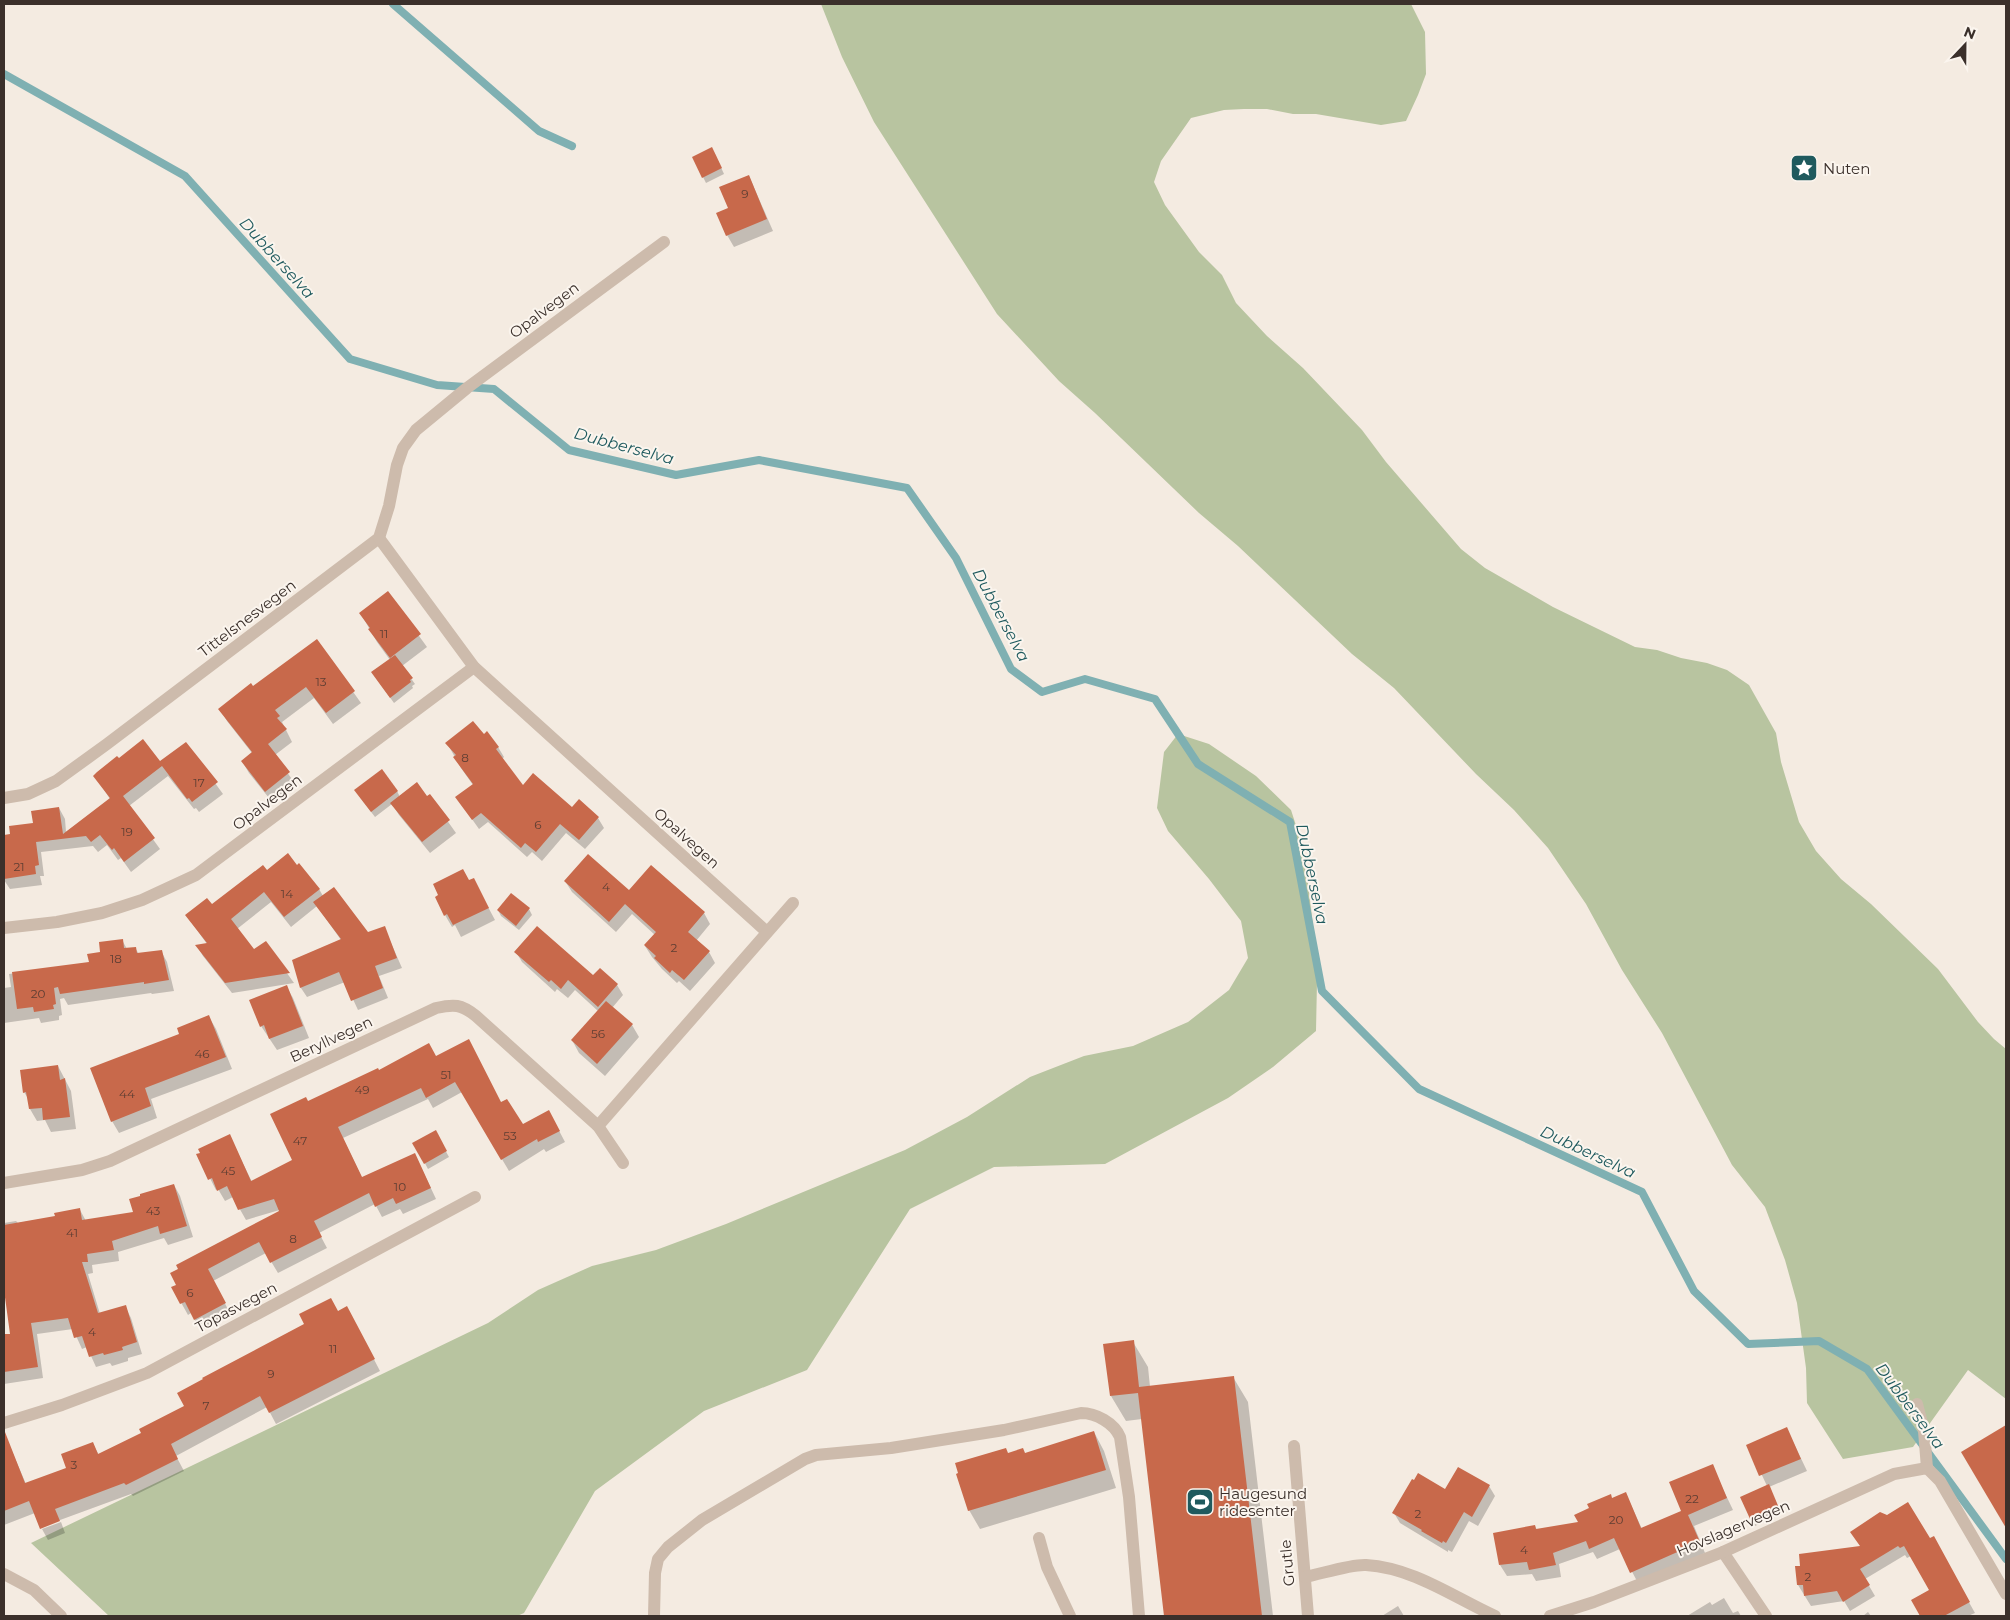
<svg xmlns="http://www.w3.org/2000/svg" width="2010" height="1620" font-family="Montserrat,sans-serif">
<rect width="100%" height="100%" fill="#f4ebe1"/>
<g fill="#b8c4a0">
<polygon points="821,4 1411,4 1425,32 1426,74 1418,95 1406,121 1381,125 1316,114 1293,114 1267,109 1244,109 1224,110 1191,118 1161,161 1154,182 1165,205 1199,252 1222,275 1236,303 1267,336 1303,368 1362,430 1386,462 1461,549 1485,568 1553,607 1635,647 1657,650 1681,658 1707,663 1727,670 1749,685 1776,733 1781,762 1799,822 1816,851 1841,879 1871,904 1938,969 1978,1022 1994,1039 2006,1049 2006,1399 1968,1370 1913,1447 1843,1459 1807,1403 1806,1368 1797,1303 1785,1260 1765,1207 1732,1165 1662,1033 1622,970 1586,904 1548,848 1514,810 1476,774 1394,688 1352,654 1238,546 1199,513 1095,413 1059,381 997,314 874,122 842,57"/>
<polygon points="1178,734 1209,744 1256,776 1291,810 1304,850 1314,934 1317,982 1316,1031 1273,1067 1228,1098 1105,1164 994,1167 910,1209 807,1370 704,1411 595,1491 524,1613 517,1616 109,1616 31,1543 488,1323 538,1290 592,1266 656,1250 726,1224 905,1150 967,1117 1030,1077 1084,1056 1133,1046 1188,1022 1229,990 1248,958 1241,921 1209,879 1168,831 1157,808 1164,752"/>
</g>
<g fill="#0003">
<polygon points="715,154 724,174 706,183 703,177"/>
<polygon points="749,176 773,231 734,247 727,235 730,209"/>
<polygon points="388,593 427,647 402,666 415,684 412,686 413,688 394,703 376,678 390,660 377,642 361,614"/>
<polygon points="317,641 361,703 333,724 314,698 282,722 292,742 275,755 296,785 273,803 249,773 242,761 252,753 227,721 220,709 253,688"/>
<polygon points="483,736 498,747 504,757 502,759 523,787 598,818 604,828 585,849 566,833 542,861 532,852 527,857 488,822 479,829 457,798 473,785 461,768 447,743"/>
<polygon points="186,743 223,794 199,812 196,808 194,809 168,776 129,806 160,849 131,872 121,858 118,860 107,845 98,852 93,846 41,852 44,876 40,876 42,885 10,889 4,880 4,836 12,835 34,824 59,808 65,819 66,832 110,799 95,776 119,760 160,763"/>
<polygon points="397,791 400,797 427,797 429,795 456,833 430,853 399,815 392,804 375,817 359,796"/>
<polygon points="267,872 319,889 323,896 367,934 384,927 402,968 379,976 388,998 358,1010 345,982 307,997 301,988 294,961 341,940 317,906 291,927 271,902 237,929 254,951 265,942 294,983 232,993 203,956 197,946 207,944 187,916 212,906"/>
<polygon points="565,881 629,892 704,913 710,924 696,941 709,952 715,963 690,991 679,981 677,983 662,969 652,957 645,946 655,935 632,914 616,932 572,892"/>
<polygon points="469,882 480,892 495,920 461,937 455,925 452,927 445,915"/>
<polygon points="529,909 532,915 519,930 501,916 498,910"/>
<polygon points="122,940 127,949 135,948 139,954 161,951 167,962 174,991 152,994 151,993 68,1005 64,998 60,999 62,1015 59,1016 59,1020 41,1023 39,1018 4,1023 4,988 11,987 9,974 90,963"/>
<polygon points="516,952 617,985 623,995 612,1008 632,1025 639,1037 605,1076 579,1053 572,1040 598,1011 575,990 568,998 557,989 555,992 522,962"/>
<polygon points="286,986 293,998 309,1038 277,1050 261,1026"/>
<polygon points="209,1017 216,1029 232,1069 151,1099 157,1118 119,1133 112,1121 181,1034"/>
<polygon points="436,1058 501,1104 522,1126 555,1123 565,1142 546,1152 544,1149 509,1171 462,1092 433,1108 428,1099 343,1138 362,1178 420,1165 436,1199 403,1214 400,1209 382,1217 375,1204 319,1233 327,1248 278,1273 266,1253 213,1281 231,1315 201,1330 191,1313 188,1315 173,1288 283,1209 246,1220 233,1197 225,1201 218,1189 216,1190 198,1155 235,1147 252,1182 294,1161 308,1102 378,1072"/>
<polygon points="58,1066 71,1091 76,1129 51,1132 45,1120 37,1121 30,1109 29,1100 24,1092"/>
<polygon points="435,1132 449,1157 428,1169 414,1143"/>
<polygon points="174,1185 180,1196 193,1237 168,1245 164,1238 118,1252 119,1261 92,1265 93,1273 88,1274 100,1314 125,1306 131,1318 142,1354 128,1358 128,1361 112,1366 110,1363 96,1367 87,1347 82,1349 73,1329 37,1334 43,1378 4,1384 4,1336 11,1335 6,1294 4,1295 4,1223 16,1221 18,1223 56,1217 80,1210 86,1221 134,1213"/>
<polygon points="338,1312 353,1319 380,1371 276,1424 267,1407 176,1456 184,1471 133,1496 131,1494 41,1527 35,1513 4,1525 4,1452 11,1449 26,1484 68,1469 93,1444 99,1455 142,1434"/>
<polygon points="1133,1342 1148,1367 1150,1387 1233,1377 1248,1402 1273,1616 1165,1616 1142,1419 1126,1421 1111,1396"/>
<polygon points="1787,1429 1807,1471 1769,1487 1781,1514 1755,1526 1752,1520 1767,1486 1748,1445"/>
<polygon points="2000,1430 2006,1441 2006,1526 1970,1464"/>
<polygon points="1094,1432 1104,1451 1116,1488 980,1529 969,1510 1008,1454 1025,1454"/>
<polygon points="1712,1466 1733,1510 1694,1526 1705,1553 1638,1583 1620,1549 1597,1559 1593,1552 1559,1564 1561,1577 1536,1581 1532,1574 1507,1576 1500,1565 1535,1526 1537,1530 1580,1523 1612,1500 1626,1494 1642,1529 1683,1511"/>
<polygon points="1415,1482 1445,1491 1489,1486 1495,1496 1478,1526 1469,1521 1452,1552 1448,1550 1448,1552 1400,1523 1394,1513"/>
<polygon points="61,1522 65,1533 48,1540 42,1529"/>
<polygon points="1933,1538 1975,1613 1968,1616 1922,1616 1913,1600 1930,1590 1911,1556 1907,1558 1905,1555 1865,1579 1875,1596 1850,1611 1844,1601 1811,1606 1798,1585 1802,1567 1800,1556 1929,1540"/>
<polygon points="1724,1598 1733,1613 1738,1611 1741,1616 1687,1616 1710,1602 1712,1605"/>
<polygon points="1398,1606 1404,1616 1382,1616"/>
<polygon points="1868,1612 1871,1616 1863,1616"/>
</g>
<g fill="none" stroke-linecap="round" stroke-linejoin="round">
<g stroke="#7fb0b2" stroke-width="8">
<polyline points="393,4 539,131 572,146"/>
<polyline points="4,74 185,176 350,359 437,385 494,389 569,450 676,475 759,460 907,488 956,558 1011,669 1042,692 1085,679 1155,699 1198,764 1290,822 1322,991 1419,1089 1642,1192 1694,1291 1748,1344 1819,1341 1867,1369 2006,1559"/>
</g>
</g>
<g fill="#c8694b">
<polygon points="712,147 722,168 702,178 692,157"/>
<polygon points="749,175 767,219 726,236 716,213 728,208 719,187"/>
<polygon points="388,591 421,634 390,658 368,629 370,628 359,613"/>
<polygon points="317,639 355,691 326,713 306,687 275,710 280,716 277,718 287,729 268,744 290,772 265,792 241,761 252,752 218,709 251,683 253,686"/>
<polygon points="395,655 413,678 410,680 411,682 390,698 371,672"/>
<polygon points="473,721 484,734 487,731 499,747 496,749 523,785 533,773 572,807 579,799 599,817 579,840 560,824 536,852 525,843 521,848 481,813 472,820 455,797 473,784 453,757 456,755 445,743"/>
<polygon points="143,739 160,761 186,742 218,782 192,802 189,798 187,799 162,766 123,796 155,838 124,862 114,848 112,850 100,835 91,842 86,836 36,842 39,865 35,866 36,874 4,879 4,835 10,834 9,826 33,823 31,811 59,807 63,834 110,798 93,776 97,772 117,756 119,758"/>
<polygon points="382,769 398,791 371,812 354,790"/>
<polygon points="417,782 427,796 430,794 450,820 422,842 390,803"/>
<polygon points="288,853 297,865 299,863 320,889 284,917 264,892 231,919 254,949 266,941 290,973 225,983 195,945 207,943 185,915 207,898 212,904 263,865 267,870"/>
<polygon points="588,854 629,890 651,865 705,912 688,932 710,951 684,980 672,970 670,973 654,958 656,956 644,945 656,932 625,904 609,922 564,881"/>
<polygon points="463,869 469,880 474,878 489,908 453,925 447,914 444,916 435,897 438,895 433,884"/>
<polygon points="334,887 368,932 385,926 397,958 375,966 383,988 351,1001 339,972 300,988 292,960 341,939 313,902"/>
<polygon points="511,893 530,908 516,926 497,910"/>
<polygon points="537,926 593,975 600,968 618,984 598,1007 568,980 561,989 551,980 549,982 514,952"/>
<polygon points="123,939 124,948 136,947 137,953 162,950 169,980 144,984 144,982 60,994 58,987 54,988 56,1004 53,1005 54,1009 34,1012 33,1007 17,1009 12,972 89,962 87,954 100,952 99,942"/>
<polygon points="287,985 303,1026 269,1039 264,1025 260,1027 249,1000"/>
<polygon points="606,1001 633,1024 597,1064 571,1040"/>
<polygon points="209,1015 226,1057 145,1088 151,1106 111,1122 90,1068 179,1034 177,1028"/>
<polygon points="469,1039 501,1102 507,1099 523,1124 549,1110 560,1131 538,1142 537,1139 501,1160 455,1082 426,1098 421,1088 338,1127 362,1177 415,1153 431,1188 396,1204 393,1198 375,1207 369,1193 314,1221 322,1237 270,1263 259,1242 208,1269 226,1303 194,1320 185,1302 180,1304 171,1287 176,1285 170,1273 178,1269 176,1265 279,1211 274,1199 238,1210 227,1186 217,1191 212,1178 208,1180 196,1154 200,1153 198,1149 230,1134 251,1181 292,1160 270,1114 306,1097 308,1101 378,1068 379,1070 429,1043 436,1056"/>
<polygon points="58,1065 60,1080 65,1078 70,1117 43,1120 42,1108 29,1109 26,1092 23,1093 20,1070"/>
<polygon points="436,1130 447,1151 424,1164 412,1143"/>
<polygon points="174,1184 187,1226 160,1234 158,1226 112,1241 114,1250 87,1254 88,1262 82,1262 98,1313 126,1305 137,1342 122,1347 123,1350 104,1355 103,1353 89,1357 82,1336 74,1338 68,1318 31,1323 38,1367 4,1372 4,1334 10,1334 4,1290 4,1225 55,1216 54,1213 80,1208 82,1220 133,1212 129,1199 140,1196 140,1194"/>
<polygon points="331,1298 338,1311 347,1306 375,1359 269,1413 260,1396 171,1444 178,1459 126,1485 124,1483 55,1509 60,1521 40,1529 29,1501 4,1511 4,1432 5,1432 25,1483 66,1468 61,1454 93,1442 98,1454 141,1433 139,1429 184,1406 177,1393 203,1379 202,1378 304,1324 299,1314"/>
<polygon points="1134,1340 1139,1387 1234,1376 1262,1616 1164,1616 1138,1393 1110,1396 1103,1344"/>
<polygon points="2006,1425 2006,1528 1961,1452"/>
<polygon points="1787,1427 1801,1459 1759,1476 1746,1445"/>
<polygon points="1094,1431 1106,1470 968,1511 956,1474 958,1473 955,1463 1006,1448 1008,1453 1023,1448 1025,1453"/>
<polygon points="1713,1464 1727,1498 1688,1515 1700,1542 1630,1573 1614,1538 1589,1549 1586,1541 1553,1553 1556,1565 1529,1570 1527,1562 1499,1565 1493,1533 1535,1525 1536,1529 1578,1522 1574,1515 1589,1508 1587,1504 1611,1494 1612,1498 1626,1492 1641,1528 1681,1511 1669,1482"/>
<polygon points="1458,1467 1490,1485 1472,1517 1464,1512 1446,1543 1443,1541 1442,1543 1421,1531 1422,1530 1392,1513 1412,1479 1414,1480 1418,1473 1445,1489"/>
<polygon points="1769,1484 1779,1508 1751,1521 1740,1497"/>
<polygon points="1908,1502 1930,1538 1934,1536 1970,1602 1944,1616 1920,1616 1911,1600 1929,1590 1904,1546 1900,1548 1898,1546 1860,1569 1870,1585 1843,1602 1837,1591 1804,1596 1803,1585 1797,1585 1795,1566 1800,1566 1799,1554 1860,1546 1850,1532 1880,1512 1887,1515"/>
</g>
<g fill="none" stroke-linecap="round" stroke-linejoin="round">
<g stroke="#cdbbac" stroke-width="12">
<polyline points="4,798 28,794 56,781 107,744 379,538 389,506 397,465 403,448 416,430 467,388 664,242"/>
<polyline points="1039,1538 1047,1567 1070,1616"/>
<path d="M654,1616L655,1573L658,1559L668,1547L702,1520L805,1459L816,1455L891,1448L1004,1430L1081,1413C1096,1413 1114,1423 1120,1437L1129,1497L1139,1616"/>
</g>
<g stroke="#cdbbac" stroke-width="12">
<polyline points="379,538 474,667 767,932"/>
<polyline points="4,928 57,922 102,913 142,900 196,875 474,667"/>
<polyline points="598,1126 793,903"/>
<path d="M4,1183L82,1170L110,1161L436,1008C454,1004 461,1004 476,1016L598,1126L623,1163"/>
<polyline points="1917,1404 1924,1431 1927,1468"/>
<polyline points="4,1423 62,1405 147,1373 475,1197"/>
<polyline points="1294,1446 1308,1616"/>
<polyline points="1723,1552 1766,1616"/>
<path d="M1305,1577C1321,1574 1351,1564 1366,1565C1414,1568 1453,1597 1495,1616"/>
<polyline points="1550,1616 1594,1602 1723,1552 1894,1474 1927,1468 1940,1481 2006,1594"/>
</g>
<polyline stroke="#cdbbac" stroke-width="12" points="4,1574 34,1590 61,1616"/>
</g>
<defs>
<g id="sight-square" transform="scale(1.4375)"><rect x="-9" y="-9" width="18" height="18" rx="4" fill="#1f5a5e" stroke="#fbf5ee"/><path d="M0-6L1.8-2.2L6-1.7L2.9 1.2L3.7 5.4L0 3.3L-3.7 5.4L-2.9 1.2L-6-1.7L-1.8-2.2Z" fill="#fff"/></g>
<g id="stadium-square" transform="scale(1.4375)"><rect x="-9" y="-9" width="18" height="18" rx="4" fill="#1f5a5e" stroke="#fbf5ee"/><path d="M0-5a6.5 5 0 1 0 0 10a6.5 5 0 1 0 0-10ZM-3.5-1.8h7v3.6h-7Z" fill="#fff"/></g>
</defs>
<g fill-rule="evenodd">
<use href="#sight-square" x="1804" y="168"/>
<use href="#stadium-square" x="1200" y="1502"/>
</g>
<g text-anchor="middle" dominant-baseline="central" stroke-width="4" stroke-linejoin="round" paint-order="stroke">
<g font-size="12" fill="#5e3e33">
<text x="745" y="193">9</text>
<text x="384" y="633">11</text>
<text x="321" y="681">13</text>
<text x="465" y="757">8</text>
<text x="199" y="782">17</text>
<text x="538" y="824">6</text>
<text x="127" y="831">19</text>
<text x="19" y="866">21</text>
<text x="606" y="886">4</text>
<text x="287" y="893">14</text>
<text x="674" y="947">2</text>
<text x="116" y="958">18</text>
<text x="38" y="993">20</text>
<text x="598" y="1033">56</text>
<text x="202" y="1053">46</text>
<text x="446" y="1074">51</text>
<text x="362" y="1089">49</text>
<text x="127" y="1093">44</text>
<text x="510" y="1135">53</text>
<text x="300" y="1140">47</text>
<text x="228" y="1170">45</text>
<text x="400" y="1186">10</text>
<text x="153" y="1210">43</text>
<text x="72" y="1232">41</text>
<text x="293" y="1238">8</text>
<text x="190" y="1292">6</text>
<text x="92" y="1331">4</text>
<text x="333" y="1348">11</text>
<text x="271" y="1373">9</text>
<text x="206" y="1405">7</text>
<text x="74" y="1464">3</text>
<text x="1692" y="1498">22</text>
<text x="1418" y="1513">2</text>
<text x="1616" y="1519">20</text>
<text x="1524" y="1549">4</text>
<text x="1808" y="1576">2</text>
</g>
<g font-size="15" fill="#3b302b" stroke="#fbf5ee" text-anchor="start">
<text x="1823" y="168">Nuten</text>
<text x="1219" y="1493">Haugesund<tspan x="1219" dy="17">ridesenter</tspan></text>
</g>
<g font-size="15" fill="#3b302b" stroke="#fbf5ee">
<text transform="translate(544 310) rotate(-37)">Opalvegen</text>
<text transform="translate(247 618) rotate(-37)">Tittelsnesvegen</text>
<text transform="translate(267 802) rotate(-37)">Opalvegen</text>
<text transform="translate(687 838) rotate(42)">Opalvegen</text>
<text transform="translate(331 1039) rotate(-25)">Beryllvegen</text>
<text transform="translate(236 1307) rotate(-28)">Topasvegen</text>
<text transform="translate(1733 1528) rotate(-23)">Hovslagervegen</text>
<text transform="translate(1287 1563) rotate(-95)">Grutle</text>
</g>
<g font-size="16" font-style="italic" fill="#1f5a5e" stroke="#fbf5ee">
<text transform="translate(277 258) rotate(48)">Dubberselva</text>
<text transform="translate(624 446) rotate(15)">Dubberselva</text>
<text transform="translate(1001 615) rotate(62)">Dubberselva</text>
<text transform="translate(1312 874) rotate(78)">Dubberselva</text>
<text transform="translate(1588 1152) rotate(25)">Dubberselva</text>
<text transform="translate(1910 1406) rotate(53)">Dubberselva</text>
</g>
</g>
<rect width="2010" height="1620" fill="none" stroke="#3b302b" stroke-width="10"/>
<g transform="translate(1965 45) rotate(22)" stroke="#fbf5ee" stroke-width="4" paint-order="stroke">
<path d="M0-4L9 19L0 12L-9 19Z" fill="#3b302b"/>
<text y="-8" font-size="14" font-weight="bold" text-anchor="middle" fill="#3b302b">N</text>
</g>
</svg>
